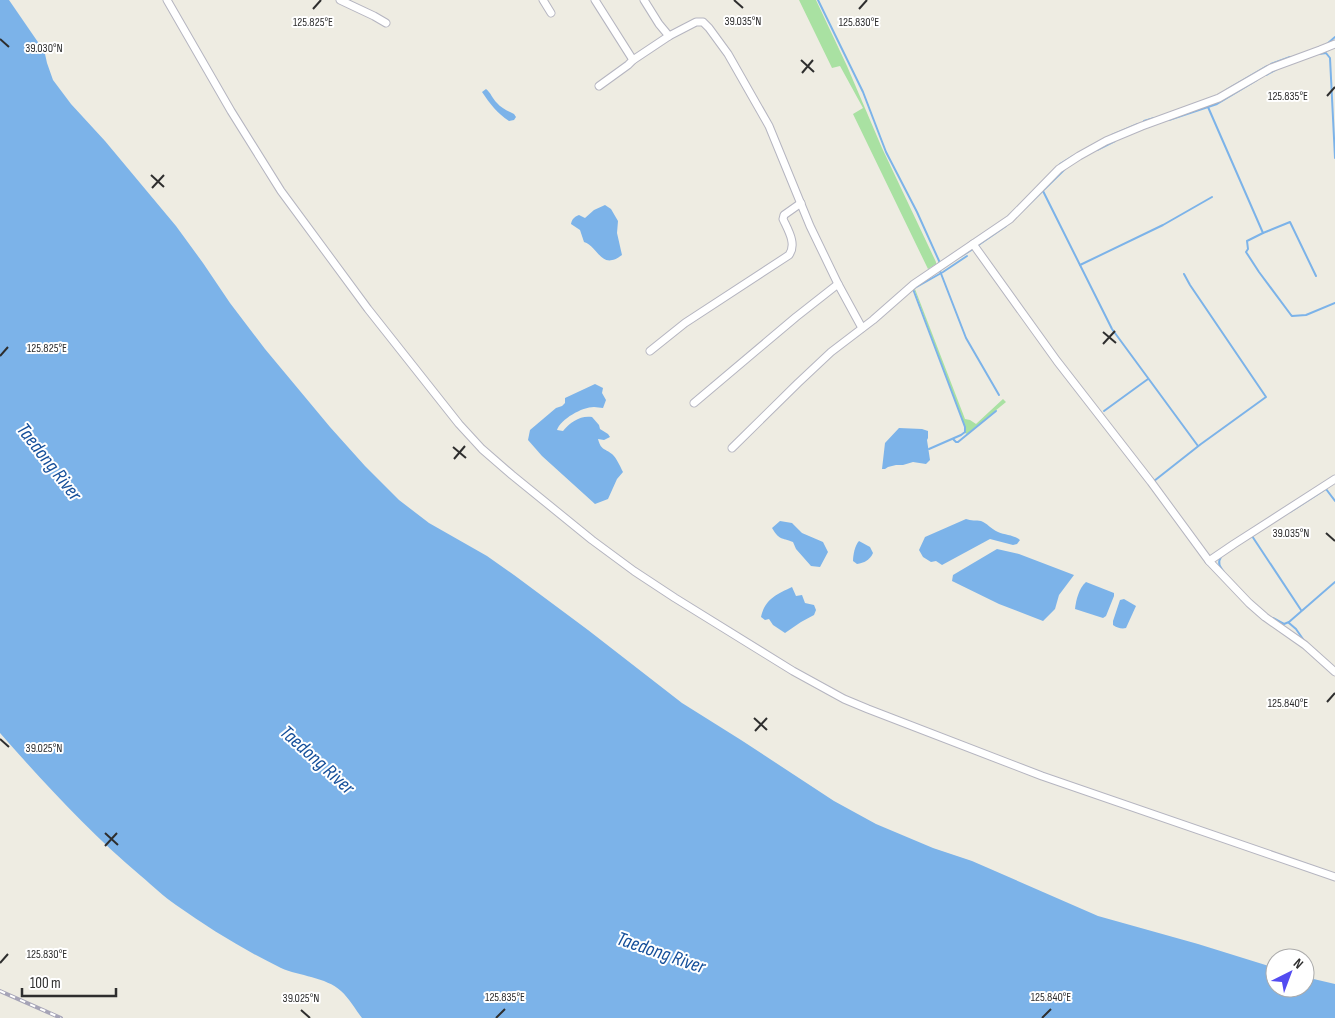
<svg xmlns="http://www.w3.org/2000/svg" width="1335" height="1018" font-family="'Sofia Sans Condensed',sans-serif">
<rect width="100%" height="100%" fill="#eeece2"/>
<g fill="#a9e1a2">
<polygon points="799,0 816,0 847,66 882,148 936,262 936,264 928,269 853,114 863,108 840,66 832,68"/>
<path d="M914,289H915L965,419L970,420L976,424C985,416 994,407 1003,399L1006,402L967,434L965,433V427Z"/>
</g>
<g fill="#7cb3e9">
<path d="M0,0H9L42,48L45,54L47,63L53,80L71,104L105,141L176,226L203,263L230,303L265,349L330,427L365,466L399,500L429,523L487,556L514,575L588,630L682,703L741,740L834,801L876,824L933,848L972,861L1098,916L1198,944L1275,968V988H1305V977L1335,984V1018H362C355,1009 349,998 341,991C326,977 299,976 281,968C244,950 210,929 176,905C164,897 153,886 141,876C90,833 44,783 0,733Z"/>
<path d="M486,89C491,93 492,98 497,103C501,108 508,111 514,114L516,117L514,120L509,121C497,113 490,104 482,92Z"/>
<path d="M605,205L611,209L618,221L617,233L622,255C601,271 599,247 584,242L580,230L571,224C572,219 574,217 579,215L585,218L594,210Z"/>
<path d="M595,384L603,388L602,393L606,400L603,408C600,408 597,407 594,407C582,407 561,419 557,430L563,431C570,422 581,415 592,417L599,425L600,429L608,434L610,437L604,440L598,439C601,450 604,448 612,454C616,457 620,466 623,472L617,479L608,499L595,504L542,456L528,440L530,430L556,408L562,406L565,403V398Z"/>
<polygon points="899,428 922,429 928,431 928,438 927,440 930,460 926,464 913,462 903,465 896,465 888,467 885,469 882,469 885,443"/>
<path d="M966,519C971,521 976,520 981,521C987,523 991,529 998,532C1005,535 1014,535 1020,540L1017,544L1013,545L990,539L942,565L936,561L931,562L923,557L919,550L925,537Z"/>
<path d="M780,521L792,523L802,533L823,542L828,552L820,567L811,566L796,549L793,542C781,537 780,541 772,528Z"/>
<path d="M859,541L870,547L873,553C870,560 864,563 857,564L853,561C853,555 855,545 859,541Z"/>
<polygon points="997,549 1019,554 1074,575 1059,595 1055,609 1043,621 999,604 952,581 953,575"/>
<path d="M1086,582L1114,593V596L1106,616L1103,618L1075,609C1076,600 1079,588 1086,582Z"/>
<path d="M792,587L796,596L802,595L805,603L814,605L816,610L814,615L801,622L785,633L773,625L769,619L765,620L761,617C765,599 777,594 792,587Z"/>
<path d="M1124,599L1136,606L1126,628C1122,629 1117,628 1113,625V621L1120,600Z"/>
</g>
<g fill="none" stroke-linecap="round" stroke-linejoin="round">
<g stroke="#7cb3e9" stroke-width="2">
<polyline points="818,0 863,92 886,152 917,212 940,263 941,263"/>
<polyline points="1327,44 1335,37"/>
<polyline points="1319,54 1326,53 1330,58 1335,158"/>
<polyline points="1271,64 1290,57"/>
<polyline points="1266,75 1277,69"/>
<polyline points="1226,90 1267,66"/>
<polyline points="1208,107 1263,233 1290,222 1316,276"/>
<polyline points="1169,120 1217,104 1257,80"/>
<polyline points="1144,121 1154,118"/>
<polyline points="1112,135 1138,124"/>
<polyline points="1097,150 1115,141"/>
<polyline points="1060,164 1073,156"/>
<polyline points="1043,191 1112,329 1198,446"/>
<polyline points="1017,216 1065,169"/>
<polyline points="1263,233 1247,241 1248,249 1246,252 1259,272 1291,315 1292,316 1306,315 1335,303"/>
<polyline points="977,246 1006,226"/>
<polyline points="960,257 973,249"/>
<polyline points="1080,265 1163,225 1212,197"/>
<polyline points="940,271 966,338 999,395"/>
<polyline points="937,272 952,262"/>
<polyline points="913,289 965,427 965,432 961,435 929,449"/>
<polyline points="913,289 943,272 967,256"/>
<polyline points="1104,411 1148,379"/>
<polyline points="953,439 956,442 958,442 996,411"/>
<polyline points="1154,481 1201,444 1266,397 1190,285 1184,274"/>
<polyline points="1290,512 1326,489 1335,501"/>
<polyline points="1252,536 1301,610"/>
<path d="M1221,557C1217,563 1220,567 1224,572"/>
<polyline points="1273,618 1284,624 1289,622 1335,582"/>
<polyline points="1289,623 1296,629 1305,642"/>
</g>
<g stroke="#b5b5c0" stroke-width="9">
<g id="street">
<polyline points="167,0 231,111 281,191 368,309 459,424 482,449 512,475 592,540 634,571 675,598 793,671 844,699 868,709 1042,776 1335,877"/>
<polyline points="340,0 374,16 386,23"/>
<polyline points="543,0 551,13"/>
<polyline points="595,0 633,60"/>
<polyline points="644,0 659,24 669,36"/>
<polyline points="599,86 628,65 633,60 669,36 696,22 703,22 709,28 728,54 769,126 810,226 838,284 862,328"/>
<polyline points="973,244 1057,361 1151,482 1209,561 1249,603 1265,617 1305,645 1335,672"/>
<path d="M650,351L685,323L789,255C797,244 788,230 783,219L784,215L801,203"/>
<polyline points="694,403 796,317 838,284"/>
<polyline points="732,448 798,383 831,352 873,320 914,284 1010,219 1059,169 1079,156 1106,141 1142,126 1219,98 1271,68 1320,50 1335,44"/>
<polyline points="1209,561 1234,544 1335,479"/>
</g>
</g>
<use href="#street" stroke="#fff" stroke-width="7"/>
<g stroke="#a6a4b7" stroke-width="4">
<polyline id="rail" points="0,991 61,1018"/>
</g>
<use href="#rail" stroke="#fff" stroke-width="2" stroke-dasharray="5.5" stroke-linecap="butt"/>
</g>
<path fill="none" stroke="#2e2e2e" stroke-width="2" d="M734,0L743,8M313,9L321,0M859,9L867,0M0,39L9,47M801,60L814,72M802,73L813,60M1327,96L1335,87M151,175L164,187M152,188L164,175M1103,332L1116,343M1103,344L1115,331M0,356L8,347M453,447L466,458M454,459L465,446M1326,533L1335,541M1327,702L1335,693M754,718L767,730M755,731L767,718M0,739L9,747M105,833L118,845M105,846L117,833M0,963L8,954M301,1010L310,1018M496,1018L505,1009M1042,1018L1051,1009"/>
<g text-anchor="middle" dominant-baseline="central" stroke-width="4" stroke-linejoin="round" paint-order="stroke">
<g font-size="20" font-style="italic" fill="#154f9a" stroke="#fff">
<text transform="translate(49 462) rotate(52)">Taedong River</text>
<text transform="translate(317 760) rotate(42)">Taedong River</text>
<text transform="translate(661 953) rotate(19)">Taedong River</text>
</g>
</g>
<g font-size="12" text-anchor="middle" fill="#2e2e2e" stroke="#fff" stroke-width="4" stroke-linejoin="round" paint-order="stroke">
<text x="743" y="25">39.035°N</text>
<text x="313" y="26">125.825°E</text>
<text x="859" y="26">125.830°E</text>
<text x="44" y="52">39.030°N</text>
<text x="1288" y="100">125.835°E</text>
<text x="47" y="352">125.825°E</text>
<text x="1291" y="537">39.035°N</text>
<text x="1288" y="707">125.840°E</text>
<text x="44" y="752">39.025°N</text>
<text x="47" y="958">125.830°E</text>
<text x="505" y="1001">125.835°E</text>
<text x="1051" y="1001">125.840°E</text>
<text x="301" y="1002">39.025°N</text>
</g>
<g transform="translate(1290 973) rotate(42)"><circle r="24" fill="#ffffff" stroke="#ababab"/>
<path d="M0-4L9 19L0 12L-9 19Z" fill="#534cf1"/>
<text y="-8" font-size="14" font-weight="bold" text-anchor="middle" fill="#2e2e2e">N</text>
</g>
<path d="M22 988v8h94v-8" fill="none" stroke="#2e2e2e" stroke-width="2.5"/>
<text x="30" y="988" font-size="15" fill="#2e2e2e" stroke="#ffffff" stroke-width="4" paint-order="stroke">100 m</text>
</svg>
